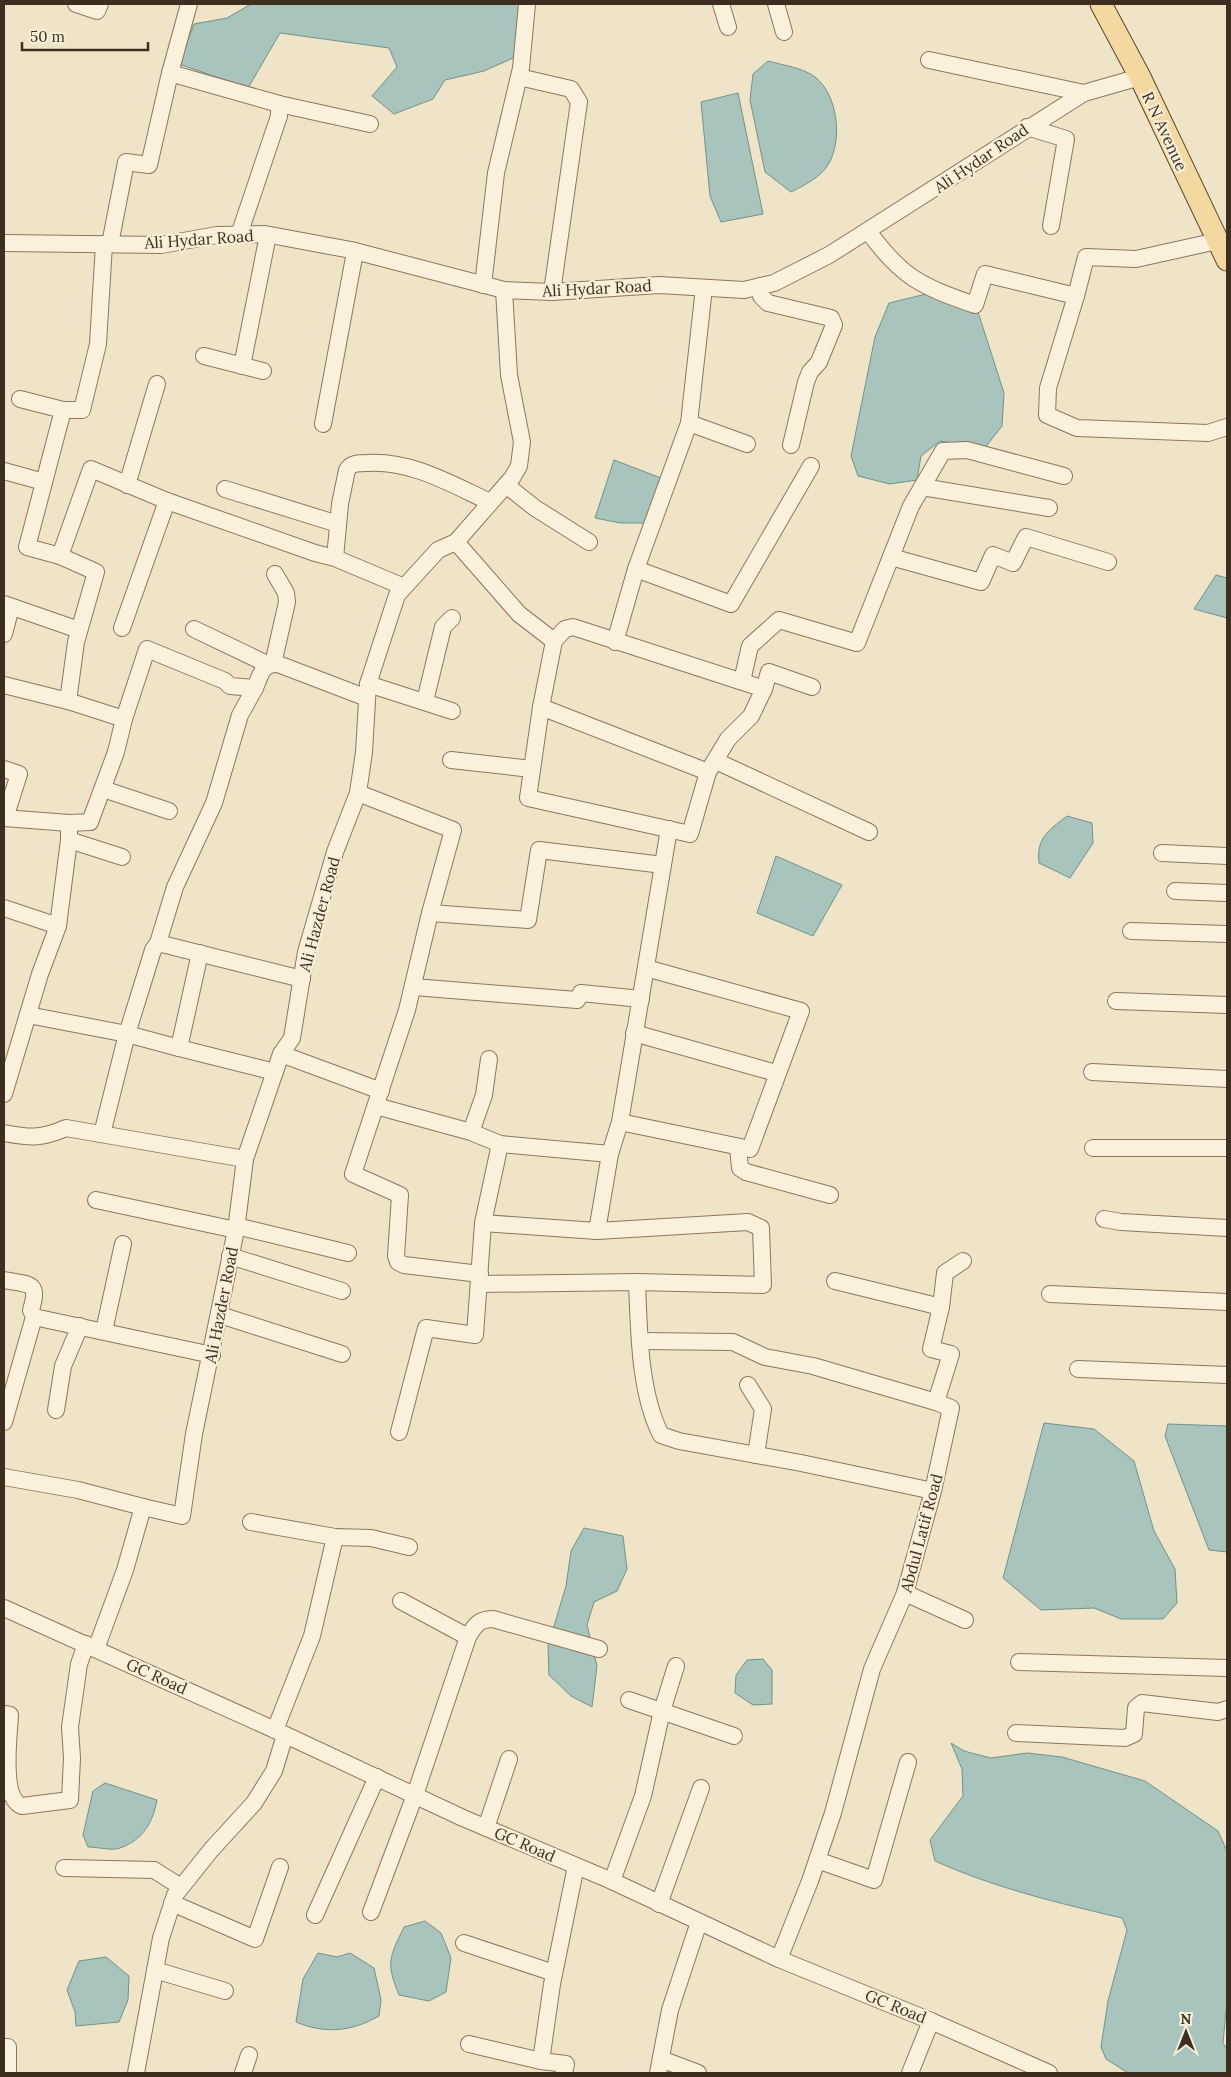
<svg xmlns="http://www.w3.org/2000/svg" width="1231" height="2077" font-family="Lora,serif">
<rect width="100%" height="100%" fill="#f0e4c8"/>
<g fill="#a9c4bc" stroke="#6f938a">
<polygon points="251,4 520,4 520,55 484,71 445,80 433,99 394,114 372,96 397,67 389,48 280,33 248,88 179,64 194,24 227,18"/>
<path d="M768,61C782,65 804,68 815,77C838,95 843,140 828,165C821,177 803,186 791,192L765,172L750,100L753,74Z"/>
<polygon points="738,93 763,214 721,222 710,196 701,102"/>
<polygon points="926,294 978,312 1004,393 1002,426 984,449 940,441 921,456 917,480 890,484 858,476 851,456 875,337 889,303"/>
<polygon points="614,460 661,478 644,523 620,523 595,518"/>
<polygon points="1216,575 1227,578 1227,618 1194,609"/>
<path d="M1067,816L1092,823L1093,843L1070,878L1039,863C1036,838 1049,830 1067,816Z"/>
<polygon points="776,856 842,885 813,936 757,913"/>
<polygon points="1044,1423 1094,1429 1134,1461 1154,1531 1175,1569 1177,1603 1163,1619 1121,1619 1094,1608 1041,1610 1003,1578"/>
<polygon points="1168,1424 1227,1426 1227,1552 1209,1550 1165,1436"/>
<polygon points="584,1528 623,1536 627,1569 617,1591 594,1602 587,1625 597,1666 592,1707 571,1696 549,1675 548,1646 566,1586 571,1551"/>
<polygon points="763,1659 772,1670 772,1704 753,1705 735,1693 736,1675 747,1660"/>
<path d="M951,1743L964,1751L991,1758L1027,1753L1062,1757L1145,1781L1218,1831L1227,1851V2001L1223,2043L1227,2049V2073H1128L1106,2059L1101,2047L1108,2001L1127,1930L1122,1918C1058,1903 995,1888 935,1861L930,1840L963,1796L962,1769Z"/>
<path d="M105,1783L157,1800C153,1822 143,1840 120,1848C112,1851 98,1847 88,1847L83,1835L93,1791Z"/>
<path d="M425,1921L441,1933L451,1958L446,1992L429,2001L399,1995C386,1963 389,1958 404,1927Z"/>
<path d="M318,1953L337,1957L350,1953L374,1968L381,2000L379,2016C351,2032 325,2034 296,2022L303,1979Z"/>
<polygon points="106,1957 129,1976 128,2000 119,2022 76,2026 75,2012 67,1990 79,1961"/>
</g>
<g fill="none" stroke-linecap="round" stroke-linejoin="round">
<g stroke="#8d765c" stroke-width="18">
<g id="minor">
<polyline points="76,4 97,11 100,4"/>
<polyline points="189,4 170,73 279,104 279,116 239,235"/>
<polyline points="721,4 728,27"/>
<polyline points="776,4 784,32"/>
<polyline points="929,60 1084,93"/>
<polyline points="519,77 571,89 579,102 552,292"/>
<polyline points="279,104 370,124"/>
<polyline points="1027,127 1066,139 1051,226"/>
<path d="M868,231C902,278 921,286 975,305L985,274L1076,296"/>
<polyline points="1217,241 1136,259 1086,257 1076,296 1048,388 1047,415 1077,428 1208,433 1227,427"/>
<polyline points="4,243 161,245 217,235 265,234 351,250 504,290 552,292 659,285 744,290 774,283 829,255 1084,93 1140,77"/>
<polyline points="110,244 126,162 149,165 170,73"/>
<polyline points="483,285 496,173 521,68 527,4"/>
<polyline points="760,286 761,296 768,303 831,318 834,325 819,362 810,372 806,382 791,445"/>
<polyline points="204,356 263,371"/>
<polyline points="242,366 268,235"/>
<polyline points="20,399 63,410 82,410 98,344 104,244"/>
<polyline points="689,423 747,444"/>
<polyline points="323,424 355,252"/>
<polyline points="4,471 44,482"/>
<polyline points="127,485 157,384"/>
<polyline points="506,485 535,508 589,542"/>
<polyline points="922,487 1049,508"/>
<polyline points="225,489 338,524"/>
<polyline points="456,542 519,614 554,641 565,629 573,627 764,689 751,716 728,739 708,772 690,834 528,798 541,707 554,641"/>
<polyline points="60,556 27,547 63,410"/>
<polyline points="891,557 981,582 993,555 1013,563 1026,537 1108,562"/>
<path d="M335,558L340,504L347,470C351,463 358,463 367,463C411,460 451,484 490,502"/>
<polyline points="636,569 731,604 811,466"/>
<polyline points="4,604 79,630"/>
<polyline points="122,628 167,501"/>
<polyline points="194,629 267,664"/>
<polyline points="4,634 11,607"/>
<polyline points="615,642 636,569 689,423 704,288"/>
<polyline points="273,664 287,602 286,593 275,574"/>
<polyline points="742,681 750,646 779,620 857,643 911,506 943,451 967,450 1064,476"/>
<polyline points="368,684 452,711"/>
<polyline points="4,685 68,701 124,719"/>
<polyline points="255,688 240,715 214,803 175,887 158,943 302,979"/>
<polyline points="764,689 769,672 812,687"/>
<polyline points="68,701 76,642 96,572 60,556 91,469 167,501 315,553 335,558 404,587"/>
<polyline points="425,701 443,627 452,618"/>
<polyline points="541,707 708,772"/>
<polyline points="451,760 532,769"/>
<polyline points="716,761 869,832"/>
<polyline points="4,769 19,774 5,818"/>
<polyline points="103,789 169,811"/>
<polyline points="358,793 453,830 430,913 407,1010 353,1174 400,1195 396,1256 398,1262 404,1265 480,1274"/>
<path d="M4,818L69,823L90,822L116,752L124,719L147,649L225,681L230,686L255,688C261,674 262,663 278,664L367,698"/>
<polyline points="69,840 122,857"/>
<polyline points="1162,853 1227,856"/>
<polyline points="1175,891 1227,893"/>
<polyline points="4,908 58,926"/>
<polyline points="430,913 528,920 539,850 663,865"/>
<polyline points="1131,931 1227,934"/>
<polyline points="414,987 577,1000 581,993 641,999"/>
<polyline points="1116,1001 1227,1005"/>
<polyline points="28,1015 127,1034 179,1048 200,953"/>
<polyline points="634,1033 776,1073"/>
<polyline points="179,1048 275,1072"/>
<polyline points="281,1054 381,1091"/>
<polyline points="1092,1072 1227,1079"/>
<polyline points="4,1094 40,974 58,926 69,840 69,823"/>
<polyline points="376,1106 471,1132 500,1144 610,1154 597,1231"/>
<polyline points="620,1122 750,1149 801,1011 646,968"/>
<polyline points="471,1132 484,1095 489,1059"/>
<path d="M4,1133C30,1138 41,1139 66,1128L245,1159"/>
<polyline points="102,1134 127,1034 153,950 158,943"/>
<polyline points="738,1147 740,1168 746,1172 830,1195"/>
<polyline points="1093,1148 1227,1148"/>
<polyline points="610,1154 620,1122 669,829"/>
<polyline points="96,1200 236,1230"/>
<polyline points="1104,1219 1121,1222 1227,1228"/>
<polyline points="236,1226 348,1253"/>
<polyline points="230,1256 342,1291"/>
<path d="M4,1280C29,1285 40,1281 31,1310L34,1317L212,1355"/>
<polyline points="835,1281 941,1307"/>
<path d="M637,1282C639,1330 639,1392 661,1435L679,1441L801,1463L933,1491"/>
<polyline points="479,1284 637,1282 763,1285 761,1228 748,1222 597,1231 483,1223"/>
<polyline points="1050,1294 1227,1302"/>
<polyline points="220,1315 342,1354"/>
<polyline points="104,1331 123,1244"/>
<polyline points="640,1341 733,1342 765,1357 813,1366 936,1402 951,1408 933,1491 905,1593 872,1669 833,1813 810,1881 779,1959"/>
<polyline points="1078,1369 1227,1375"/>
<polyline points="748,1385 763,1409 756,1455"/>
<polyline points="936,1402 951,1354 931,1349 941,1307 945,1273 963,1261"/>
<polyline points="56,1410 63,1366 80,1326"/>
<polyline points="4,1422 34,1317"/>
<polyline points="399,1432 426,1328 475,1335 483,1223 500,1144"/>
<polyline points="4,1477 78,1490 143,1507"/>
<polyline points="251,1522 335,1537 371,1538 409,1547"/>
<polyline points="905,1593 965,1620"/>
<polyline points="401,1601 468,1637"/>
<polyline points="4,1608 275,1730 463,1818 612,1881 779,1959 931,2021 1049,2073"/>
<polyline points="96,1649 125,1570 143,1507 182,1516 194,1434 236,1230 245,1159 281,1054 292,1038 306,952 335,852 358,793 364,752 368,684 397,595 438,550 456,542 512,478 519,466 522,442 509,375 504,290"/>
<polyline points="1019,1662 1227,1668"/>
<polyline points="629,1700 734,1736"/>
<path d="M4,1714L10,1715C9,1737 0,1798 22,1806L70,1800L72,1758L70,1727L79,1664L86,1644"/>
<polyline points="275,1730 312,1636 335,1537"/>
<polyline points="1016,1733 1125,1738 1134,1734 1136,1708 1142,1703 1218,1712 1227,1709"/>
<polyline points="486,1828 509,1759"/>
<polyline points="817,1860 874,1880 908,1762"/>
<polyline points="64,1868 154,1870 181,1887"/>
<polyline points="612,1881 643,1796 662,1711 676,1666"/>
<polyline points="172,1903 255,1939 280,1867"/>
<polyline points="659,1904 701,1788"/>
<path d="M371,1912L415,1795L468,1637C475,1625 479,1619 493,1619L599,1649"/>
<polyline points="315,1915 377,1777"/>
<polyline points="464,1943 554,1973"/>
<polyline points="155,1970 225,1991"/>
<polyline points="469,2044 541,2061 566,2064 564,2073"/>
<polyline points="4,2047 8,2047 8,2073"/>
<polyline points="661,2059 698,2073"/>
<polyline points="541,2061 552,1984 576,1866"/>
<polyline points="136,2073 161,1938 175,1895 211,1850 254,1803 274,1771 285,1735"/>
<polyline points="243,2073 249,2055"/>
<polyline points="658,2073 670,2010 699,1922"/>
<polyline points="910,2073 931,2021"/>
</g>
</g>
<g stroke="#5b4430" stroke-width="23">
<polyline id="major" points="1101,4 1140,77 1227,260"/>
</g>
<use href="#minor" stroke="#faf1dc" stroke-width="16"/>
<use href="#major" stroke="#f3d9a0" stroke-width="21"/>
</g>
<g text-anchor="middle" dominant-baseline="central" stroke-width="4.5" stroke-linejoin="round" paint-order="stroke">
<g font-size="16" fill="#3d2e20" stroke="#f7eed8">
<text transform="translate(1165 131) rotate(65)">R N Avenue</text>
<text transform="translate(981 158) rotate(-34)">Ali Hydar Road</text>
<text transform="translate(199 239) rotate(-4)">Ali Hydar Road</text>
<text transform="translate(597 288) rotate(-3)">Ali Hydar Road</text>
<text transform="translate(319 914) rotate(-75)">Ali Hazder Road</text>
<text transform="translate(221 1305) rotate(-79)">Ali Hazder Road</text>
<text transform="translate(921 1533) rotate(-75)">Abdul Latif Road</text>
<text transform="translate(157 1676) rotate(24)">GC Road</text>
<text transform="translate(525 1844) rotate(23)">GC Road</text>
<text transform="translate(896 2006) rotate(22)">GC Road</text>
</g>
</g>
<rect width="1231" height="2077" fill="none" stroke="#3d2e20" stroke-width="10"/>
<g transform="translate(1186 2032)" stroke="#f7eed8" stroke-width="4" paint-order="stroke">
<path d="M0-4L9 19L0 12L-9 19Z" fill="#3d2e20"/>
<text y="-8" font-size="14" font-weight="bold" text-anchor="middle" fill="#3d2e20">N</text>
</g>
<path d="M22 42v8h126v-8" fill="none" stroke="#3d2e20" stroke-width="2.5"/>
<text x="30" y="42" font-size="15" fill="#3d2e20" stroke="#f7eed8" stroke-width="4" paint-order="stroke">50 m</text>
</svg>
